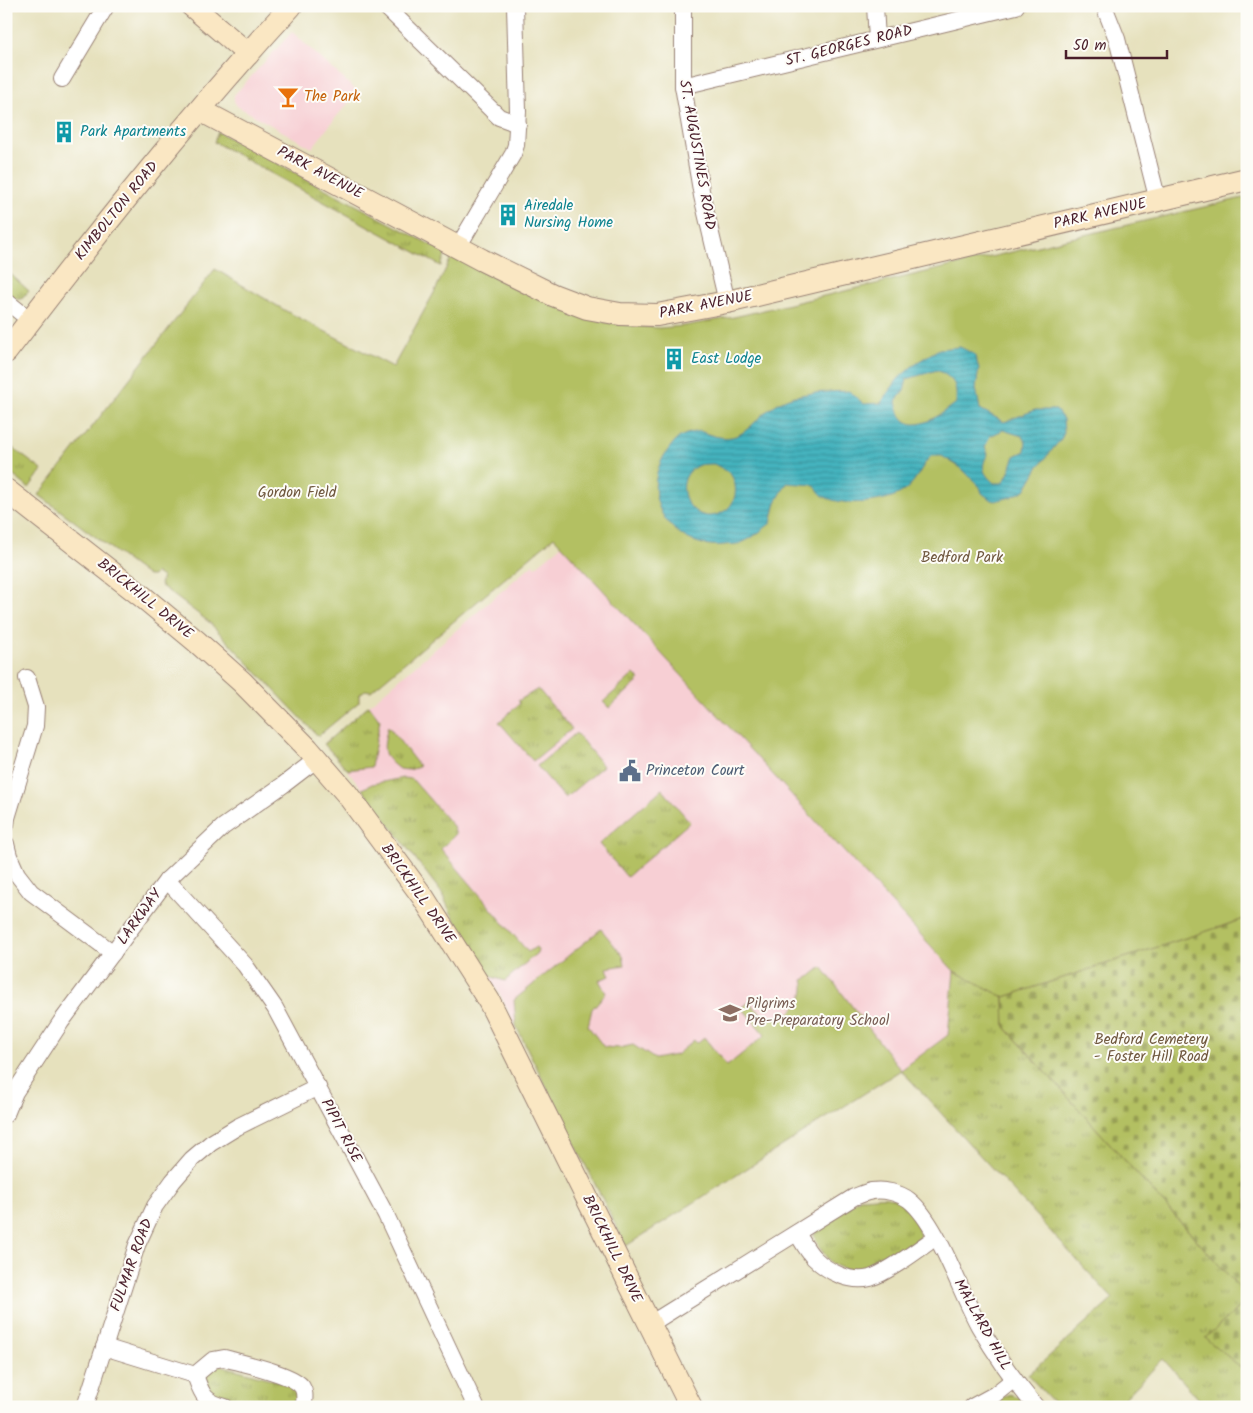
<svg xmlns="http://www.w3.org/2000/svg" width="1253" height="1413" font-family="Kalam,sans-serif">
<defs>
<pattern id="grass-tufts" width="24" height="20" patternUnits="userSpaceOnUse" patternTransform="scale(1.25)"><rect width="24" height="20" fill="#b3c062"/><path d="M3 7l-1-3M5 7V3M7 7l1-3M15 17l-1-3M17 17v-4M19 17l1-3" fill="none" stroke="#949b51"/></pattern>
<pattern id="cemetery-stones" width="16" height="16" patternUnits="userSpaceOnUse" patternTransform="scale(1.25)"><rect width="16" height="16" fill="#b3c062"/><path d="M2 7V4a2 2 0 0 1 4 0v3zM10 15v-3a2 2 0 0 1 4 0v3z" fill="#949b51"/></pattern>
<pattern id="water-rules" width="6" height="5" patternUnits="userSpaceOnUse" patternTransform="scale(1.25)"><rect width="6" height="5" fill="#44b3be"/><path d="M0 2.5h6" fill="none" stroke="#3b919b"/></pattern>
</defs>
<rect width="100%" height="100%" fill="#fdfcf7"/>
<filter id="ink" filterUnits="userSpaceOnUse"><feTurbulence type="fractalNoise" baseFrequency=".02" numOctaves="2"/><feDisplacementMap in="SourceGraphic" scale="10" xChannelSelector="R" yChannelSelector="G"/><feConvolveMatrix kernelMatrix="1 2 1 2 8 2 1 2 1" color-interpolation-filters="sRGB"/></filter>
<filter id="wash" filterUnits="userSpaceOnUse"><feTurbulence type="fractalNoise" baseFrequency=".0096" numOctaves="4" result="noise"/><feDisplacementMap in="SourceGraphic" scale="20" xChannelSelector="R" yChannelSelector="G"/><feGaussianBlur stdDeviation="1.12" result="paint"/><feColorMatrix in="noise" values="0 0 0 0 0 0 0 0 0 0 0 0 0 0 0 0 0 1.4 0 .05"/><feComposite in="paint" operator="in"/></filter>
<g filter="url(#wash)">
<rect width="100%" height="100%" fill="#e6e1bd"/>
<g fill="#f7cfd4">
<polygon points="292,32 358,92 337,116 312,148 237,106 234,101 234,95"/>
<polygon points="562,545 954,971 948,1035 901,1070 626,1246 503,1000 452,915 441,892 397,833 345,767 324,744 533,564 535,567"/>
</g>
<g fill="url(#grass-tufts)" stroke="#7e7046">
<polygon points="218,132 446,253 441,266 214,142"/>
<polygon points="6,270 29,291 22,299 16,299 6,291"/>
<polygon points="6,443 42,470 29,488 6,470"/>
<polygon points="634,674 640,680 609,708 603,702"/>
<polygon points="538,689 572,729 533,761 499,722 520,703 518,701"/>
<polygon points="369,705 380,720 371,767 348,770 324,744"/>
<path d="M388,726L419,766V767L409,770L399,769C380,755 383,748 388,726Z"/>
<polygon points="576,733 603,766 565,798 537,766"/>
<polygon points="403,778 412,779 453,826 456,834 441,849 528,952 536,947 538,949 537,953 505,981 489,976 452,915 441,892 362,789 372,784"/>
<polygon points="662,789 690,822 627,877 599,844"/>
<polygon points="954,971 1004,997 1005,1027 1247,1296 1247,1301 1205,1338 1247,1372 1247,1407 1206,1407 1163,1359 1116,1407 1058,1407 1028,1375 1113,1299 901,1070 948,1035"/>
<path d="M860,1198C869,1198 883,1195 892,1198C910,1204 916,1221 921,1238L905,1254L871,1271H848L831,1263L819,1247L814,1235L821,1222Z"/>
<path d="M216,1364L296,1386L300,1407C275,1407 218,1413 207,1386C202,1375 208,1371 216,1364Z"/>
<polygon points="1009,1394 1022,1398 1029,1407 984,1407"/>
</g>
<g fill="url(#cemetery-stones)" stroke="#7e7046">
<polygon points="1247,918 1247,1296 1005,1027 1004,997"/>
<polygon points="1247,1301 1247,1372 1205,1338"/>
</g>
<g fill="#b3c062" stroke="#7e7046">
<polygon points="1247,197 1247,918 1004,997 954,971 554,537 371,691 365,690 359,695 359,702 318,736 209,622 160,585 162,577 156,573 153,576 148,576 39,495 215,269 286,311 393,367 435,291 452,256 604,322 635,326 659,328 684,326 734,317"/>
<path d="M601,929L623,956L625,965L607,968L610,976L599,980L606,993L592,1009L588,1026L604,1047L619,1048L633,1045L655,1059L676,1055L694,1040L697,1043L704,1037L727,1066L765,1035L742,1008L749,1002C755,1008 763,1017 772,1018C790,1021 809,996 803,980L811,976L822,967L901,1070L626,1246L516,1026L514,1000Z"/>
</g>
<path fill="url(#water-rules)" stroke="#476974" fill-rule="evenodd" d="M960,347L974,354L979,368L976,388L980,409L1004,422L1035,410H1056L1063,419L1064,433L1061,439L1039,466L1025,490L1011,497L995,501L991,500L982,493L980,487L961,468L942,456H931C921,466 917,481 905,490C889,503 843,507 825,497C821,495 817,489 814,485L787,483L776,502L771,523C763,529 753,538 743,542C738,545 730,544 724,545C674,550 638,501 664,456C668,450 675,439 682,436C687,433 695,432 700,431C746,451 747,421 780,402C796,392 830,392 849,391L864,404L881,403L898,379L916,363L939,349ZM937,370C954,379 957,383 956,403C936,419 902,442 896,401L904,391L907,379ZM1003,430L1022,436L1026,442L1025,451L1015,456C1011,465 1009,476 1002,483H994C983,473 980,467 988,454L985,447L990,436ZM714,464C719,467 727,470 731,475C738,485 737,502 726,510C693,534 665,480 699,465C703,464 710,464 714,464Z"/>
</g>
<g filter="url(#ink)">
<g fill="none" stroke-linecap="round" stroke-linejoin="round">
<g stroke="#988074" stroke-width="18">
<g id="street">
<polyline points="385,6 499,117 518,124"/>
<polyline points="683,6 683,86 702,196 727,302"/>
<polyline points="875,6 877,39"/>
<polyline points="1104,6 1117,39 1158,201"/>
<polyline points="62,79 106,6"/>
<polyline points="683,86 1016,6"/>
<polyline points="458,247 513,154 516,145 518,111 515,6"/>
<polyline points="6,301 30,320"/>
<polyline points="6,825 7,818 35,726 36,707 27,678"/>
<polyline points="6,844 9,856 17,874 31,892 113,953"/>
<polyline points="167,880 245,965 275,1008 386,1215 476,1407"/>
<polyline points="6,1114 15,1092 61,1022 167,880 223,827 283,785 317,759"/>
<path d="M797,1233C802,1241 807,1251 814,1258C828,1272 850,1283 870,1278C889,1272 919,1249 936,1237"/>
<path d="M650,1324L854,1197C860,1195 866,1192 872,1191C884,1189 900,1193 909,1200C938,1223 960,1292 979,1326C996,1355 1015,1382 1036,1407"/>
<polyline points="104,1347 195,1375"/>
<path d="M195,1375L213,1360L224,1358C241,1363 294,1374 302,1387C306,1393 304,1400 304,1407"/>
<path d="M195,1375C202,1394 203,1401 225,1407"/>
<polyline points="85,1407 137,1245 155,1206 173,1181 192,1159 211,1143 237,1127 318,1087"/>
<polyline points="972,1407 994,1395 1013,1380"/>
</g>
</g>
<g stroke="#988074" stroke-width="24">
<g id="secondary">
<polyline points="192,6 248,54"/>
<polyline points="200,110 482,260 553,295 587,308 620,314 657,315 727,302 1247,179"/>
<path d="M6,352C97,233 190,116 291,6"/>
<polyline points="6,490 143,597 196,641 242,682 308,749 347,794 423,897 489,1001 691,1407"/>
</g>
</g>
<use href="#street" stroke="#fff" stroke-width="16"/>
<use href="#secondary" stroke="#fae7c3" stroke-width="22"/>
</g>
</g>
<defs>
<g id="bar-bare" transform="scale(1.725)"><path d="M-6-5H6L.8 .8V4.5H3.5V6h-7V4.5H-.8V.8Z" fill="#e8710a" stroke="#fdfcf7" stroke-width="2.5" paint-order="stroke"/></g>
<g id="building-bare" transform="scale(1.725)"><path d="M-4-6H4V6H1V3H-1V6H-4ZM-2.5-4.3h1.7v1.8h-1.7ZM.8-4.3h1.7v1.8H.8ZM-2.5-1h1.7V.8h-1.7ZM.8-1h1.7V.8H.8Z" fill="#0f9aa8" stroke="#fdfcf7" stroke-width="2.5" paint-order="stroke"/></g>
<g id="civic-bare" transform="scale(1.725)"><path d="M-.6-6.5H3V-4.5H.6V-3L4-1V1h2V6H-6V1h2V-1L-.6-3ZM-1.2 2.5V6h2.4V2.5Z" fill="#5c6f8a" stroke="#fdfcf7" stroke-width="2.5" paint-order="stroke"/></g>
<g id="school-bare" transform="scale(1.725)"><path d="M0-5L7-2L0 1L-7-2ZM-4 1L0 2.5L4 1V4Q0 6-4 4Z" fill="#8d6e63" stroke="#fdfcf7" stroke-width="2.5" paint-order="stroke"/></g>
</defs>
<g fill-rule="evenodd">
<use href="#bar-bare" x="288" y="97"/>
<use href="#building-bare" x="64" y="132"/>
<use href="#building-bare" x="508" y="215"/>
<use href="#building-bare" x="674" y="359"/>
<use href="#civic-bare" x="630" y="771"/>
<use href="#school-bare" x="730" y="1013"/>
</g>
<g text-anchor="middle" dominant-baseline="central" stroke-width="4" stroke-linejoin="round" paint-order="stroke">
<g font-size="15" fill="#4a1f2b" stroke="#fdfcf7">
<text transform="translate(849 46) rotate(-14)">ST. GEORGES ROAD</text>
<text transform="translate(697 155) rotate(80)">ST. AUGUSTINES ROAD</text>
<text transform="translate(320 173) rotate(28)">PARK AVENUE</text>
<text transform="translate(117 211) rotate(-51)">KIMBOLTON ROAD</text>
<text transform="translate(1100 214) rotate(-13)">PARK AVENUE</text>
<text transform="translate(706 305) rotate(-11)">PARK AVENUE</text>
<text transform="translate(145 599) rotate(39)">BRICKHILL DRIVE</text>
<text transform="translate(418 894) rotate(55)">BRICKHILL DRIVE</text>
<text transform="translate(140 917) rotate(-54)">LARKWAY</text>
<text transform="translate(341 1131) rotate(62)">PIPIT RISE</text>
<text transform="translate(612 1249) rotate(64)">BRICKHILL DRIVE</text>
<text transform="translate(132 1265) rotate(-70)">FULMAR ROAD</text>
<text transform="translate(982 1325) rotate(61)">MALLARD HILL</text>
</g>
<g font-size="15" fill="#c56008" stroke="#fdfcf7" text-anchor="start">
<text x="304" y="97">The Park</text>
</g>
<g font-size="15" fill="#0d838f" stroke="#fdfcf7" text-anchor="start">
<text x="80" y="132">Park Apartments</text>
<text x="524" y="206">Airedale<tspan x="524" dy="17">Nursing Home</tspan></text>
<text x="691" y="359">East Lodge</text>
</g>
<g font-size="15" fill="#6f573e" stroke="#fdfcf7">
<text x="297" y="493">Gordon Field</text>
<text x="962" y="558">Bedford Park</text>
<text x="1151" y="1040">Bedford Cemetery<tspan x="1151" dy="17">- Foster Hill Road</tspan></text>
</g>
<g font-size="15" fill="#4e5e75" stroke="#fdfcf7" text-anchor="start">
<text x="646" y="771">Princeton Court</text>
</g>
<g font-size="15" fill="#785e54" stroke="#fdfcf7" text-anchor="start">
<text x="746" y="1004">Pilgrims<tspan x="746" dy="17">Pre-Preparatory School</tspan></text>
</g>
</g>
<rect width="1253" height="1413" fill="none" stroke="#fdfcf7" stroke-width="25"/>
<path d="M1066 50v8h101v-8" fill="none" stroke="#4a1f2b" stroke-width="2.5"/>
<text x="1073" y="50" font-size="15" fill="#4a1f2b" stroke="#fdfcf7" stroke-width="4" paint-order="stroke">50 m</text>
</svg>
